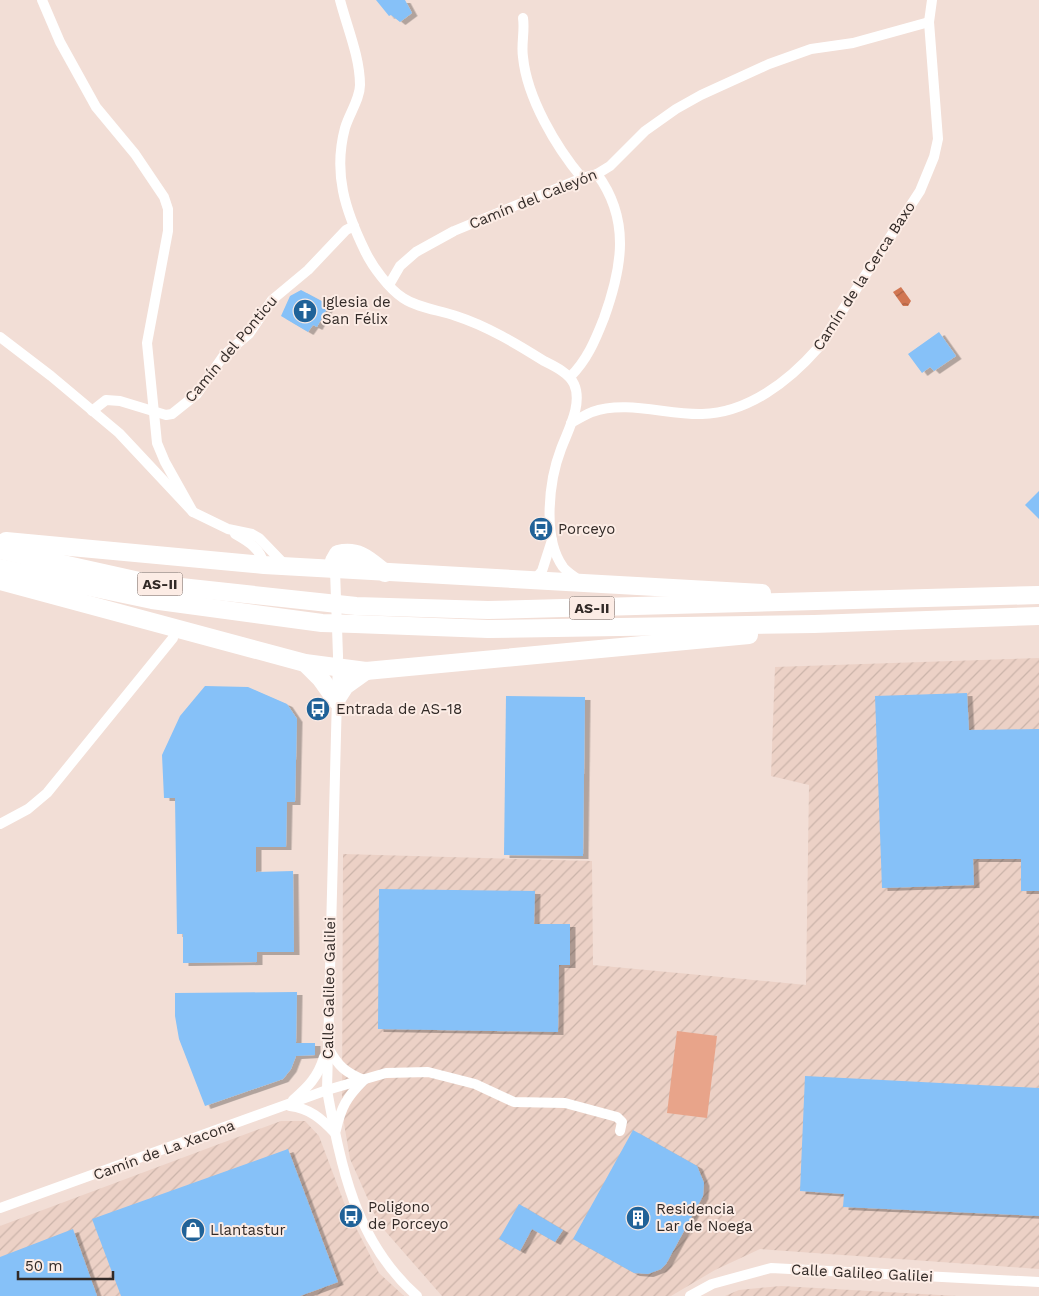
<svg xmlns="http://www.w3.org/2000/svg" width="1039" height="1296" font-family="'Work Sans',sans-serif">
<defs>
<pattern id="industrial-furrows" width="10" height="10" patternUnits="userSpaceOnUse" patternTransform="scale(1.25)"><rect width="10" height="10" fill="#ecd1c6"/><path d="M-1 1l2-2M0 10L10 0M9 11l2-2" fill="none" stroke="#cbb4aa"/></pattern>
<pattern id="water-waves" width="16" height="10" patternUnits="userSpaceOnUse" patternTransform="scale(1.25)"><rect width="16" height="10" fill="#d17652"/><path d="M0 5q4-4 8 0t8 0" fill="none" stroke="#aa6144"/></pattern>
<filter id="shadow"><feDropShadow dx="5.5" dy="3" stdDeviation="0" flood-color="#0004"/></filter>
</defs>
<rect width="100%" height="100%" fill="#f2ded6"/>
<g fill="url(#industrial-furrows)">
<polygon points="1039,658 1039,1269 760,1249 715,1270 671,1296 442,1296 379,1224 350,1159 342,1111 343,854 592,861 593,965 806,985 809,785 771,776 775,667"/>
<polygon points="281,1121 305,1121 319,1136 346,1208 379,1273 404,1296 0,1296 0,1226"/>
<polygon points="781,1286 957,1296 725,1296 739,1290"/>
</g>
<polygon fill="#e8a48a" points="677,1031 717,1036 707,1118 667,1113"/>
<polygon fill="url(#water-waves)" points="901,287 911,301 908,306 903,306 893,292"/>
<g fill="#86c1f8" filter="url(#shadow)">
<polygon points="376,0 405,0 412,13 400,22 391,15 389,16"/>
<polygon points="301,290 329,305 317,327 313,325 308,332 281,316 290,296"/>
<polygon points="939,332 956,356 934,371 930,367 922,373 908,354"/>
<polygon points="1039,491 1039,519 1025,505"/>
<polygon points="205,686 248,687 287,704 297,719 295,802 287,802 286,847 256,847 256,872 293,871 294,952 257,952 257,962 183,963 183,934 177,934 175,798 164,798 162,755 180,716"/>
<polygon points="967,693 969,730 1039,729 1039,891 1021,891 1021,859 973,859 974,885 882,888 875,696"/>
<polygon points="506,696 585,697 583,856 504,855"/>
<polygon points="379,889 535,891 534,924 570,924 570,965 559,965 558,1032 378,1029"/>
<polygon points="297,992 296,1043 315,1043 315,1055 296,1056 291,1069 283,1079 205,1106 179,1039 175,1016 175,993"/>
<polygon points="805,1076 1039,1088 1039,1216 843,1207 844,1194 800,1191"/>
<polygon points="633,1130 697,1166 704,1183 703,1196 666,1264 661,1269 648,1274 634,1273 573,1239"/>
<polygon points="288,1149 338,1282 300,1296 121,1296 92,1219"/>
<polygon points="519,1204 563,1230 555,1242 532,1229 520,1251 499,1239"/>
<polygon points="73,1229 97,1296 0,1296 0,1257"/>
</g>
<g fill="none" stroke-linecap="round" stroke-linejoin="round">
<g stroke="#fff" stroke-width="10">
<polyline points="42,0 60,42 96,107 135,154 164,197 168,209 168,231 147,343 157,443 165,462 193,512"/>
<path d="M340,0C347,27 360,57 360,85C360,99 349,114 345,128C333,173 345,210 365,251C372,266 389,289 403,298C418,308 439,310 456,316C487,326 517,344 544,361C554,366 569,373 574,384C583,404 568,430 561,449C549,480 542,538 563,567C567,572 575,577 580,581"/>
<path d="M523,18C525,31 521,44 523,57C527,98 556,147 582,178"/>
<polyline points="389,285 400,266 416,252 454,231 582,178 597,174 610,166 645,131 676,109 701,95 769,64 811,49 853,43 929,22"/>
<polyline points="0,337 51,376 119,433 193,512 228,529 252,534 259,538 286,566"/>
<path d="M570,377C587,360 595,341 604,318C622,268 631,220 597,174"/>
<polyline points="92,411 106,400 120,401 166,415 172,414 197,394 224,355 249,334 272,300 308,270 346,230 354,226"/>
<path d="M571,423C578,419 585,415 592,412C626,400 667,415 702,414C748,413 789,381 818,348L920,191L934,157L938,139L929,22L932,0"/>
<path d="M235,534C249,542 261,549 264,565"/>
<path d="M335,570L338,656L327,1090C341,1167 355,1241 417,1296"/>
<polyline points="535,579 542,571 552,540"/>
<polyline points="0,824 28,809 47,793 173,638 174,629"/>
<path d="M329,1049C338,1066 346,1073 364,1080"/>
<path d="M293,1100C308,1087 318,1077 324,1057"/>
<path d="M290,1106C309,1108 322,1119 335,1133"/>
<path d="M336,1130C341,1107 347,1097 363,1081"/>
<polyline points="0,1208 327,1090 386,1073 428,1072 475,1084 514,1102 565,1103 617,1117 622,1122 620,1131"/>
<polyline points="690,1296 712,1284 771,1268 1039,1282"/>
</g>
<g stroke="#fff" stroke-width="18">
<polyline points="6,541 264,565 762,593"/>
<polyline points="0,550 153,584 356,606 488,610 1039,595"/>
<polyline points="0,568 152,600 322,623 355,624 488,629 814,624 1039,616"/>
<path d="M335,570L334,561L338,554C359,549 369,560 385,573"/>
<polyline points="0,581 305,663 366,671 749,635"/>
<polyline points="305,663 321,679 336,700 345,686 366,671"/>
</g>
</g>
<defs>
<g id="church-disc" transform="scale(1.25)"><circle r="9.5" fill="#206298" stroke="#fcece5"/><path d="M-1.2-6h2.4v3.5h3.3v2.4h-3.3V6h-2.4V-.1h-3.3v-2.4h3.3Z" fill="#fff"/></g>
<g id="bus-disc" transform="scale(1.25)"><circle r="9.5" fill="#206298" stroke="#fcece5"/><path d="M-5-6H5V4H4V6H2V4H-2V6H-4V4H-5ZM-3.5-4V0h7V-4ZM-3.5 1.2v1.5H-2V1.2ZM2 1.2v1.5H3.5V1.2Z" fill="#fff"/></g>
<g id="building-disc" transform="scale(1.25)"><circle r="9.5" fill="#206298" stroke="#fcece5"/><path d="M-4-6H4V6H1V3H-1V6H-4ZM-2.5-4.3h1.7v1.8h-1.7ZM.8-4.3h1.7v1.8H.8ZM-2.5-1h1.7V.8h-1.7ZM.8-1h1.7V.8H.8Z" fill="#fff"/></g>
<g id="shop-disc" transform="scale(1.25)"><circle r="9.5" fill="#206298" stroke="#fcece5"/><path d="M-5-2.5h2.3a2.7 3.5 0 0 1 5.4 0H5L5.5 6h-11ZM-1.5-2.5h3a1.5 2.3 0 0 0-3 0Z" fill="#fff"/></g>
</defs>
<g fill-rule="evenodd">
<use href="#church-disc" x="305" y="311"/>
<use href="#bus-disc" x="541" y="529"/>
<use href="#bus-disc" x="318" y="709"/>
<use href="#bus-disc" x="351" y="1216"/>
<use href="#building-disc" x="638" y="1218"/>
<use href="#shop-disc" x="193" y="1230"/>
</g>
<g text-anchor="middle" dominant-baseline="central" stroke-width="4" stroke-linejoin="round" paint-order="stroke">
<g fill="#fcece5" stroke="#6f6460" stroke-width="1">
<rect x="137.5" y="572.5" width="45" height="23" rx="4"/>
<rect x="569.5" y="596.5" width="45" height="23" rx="4"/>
</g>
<g font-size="14" font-weight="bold" fill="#322a27">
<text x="160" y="584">AS-II</text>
<text x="592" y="608">AS-II</text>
</g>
<g font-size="15" fill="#322a27" stroke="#fcece5">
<text transform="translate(533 199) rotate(-22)">Camín del Caleyón</text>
<text transform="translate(864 276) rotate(-57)">Camín de la Cerca Baxo</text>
<text transform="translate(231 349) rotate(-50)">Camín del Ponticu</text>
<text transform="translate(329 988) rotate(-89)">Calle Galileo Galilei</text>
<text transform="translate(164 1150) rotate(-20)">Camín de La Xacona</text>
<text transform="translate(862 1273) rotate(3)">Calle Galileo Galilei</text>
</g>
<g font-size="15" fill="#322a27" stroke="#fcece5" text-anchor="start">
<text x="322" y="302">Iglesia de<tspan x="322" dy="17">San Félix</tspan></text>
<text x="558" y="529">Porceyo</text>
<text x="336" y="709">Entrada de AS-18</text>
<text x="368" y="1207">Poligono<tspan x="368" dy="17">de Porceyo</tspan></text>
<text x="656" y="1209">Residencia<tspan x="656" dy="17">Lar de Noega</tspan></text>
<text x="210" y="1230">Llantastur</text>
</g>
</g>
<path d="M18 1271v8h95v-8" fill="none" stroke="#322a27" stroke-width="2.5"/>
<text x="25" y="1271" font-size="15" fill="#322a27" stroke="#fcece5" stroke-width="4" paint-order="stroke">50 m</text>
</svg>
